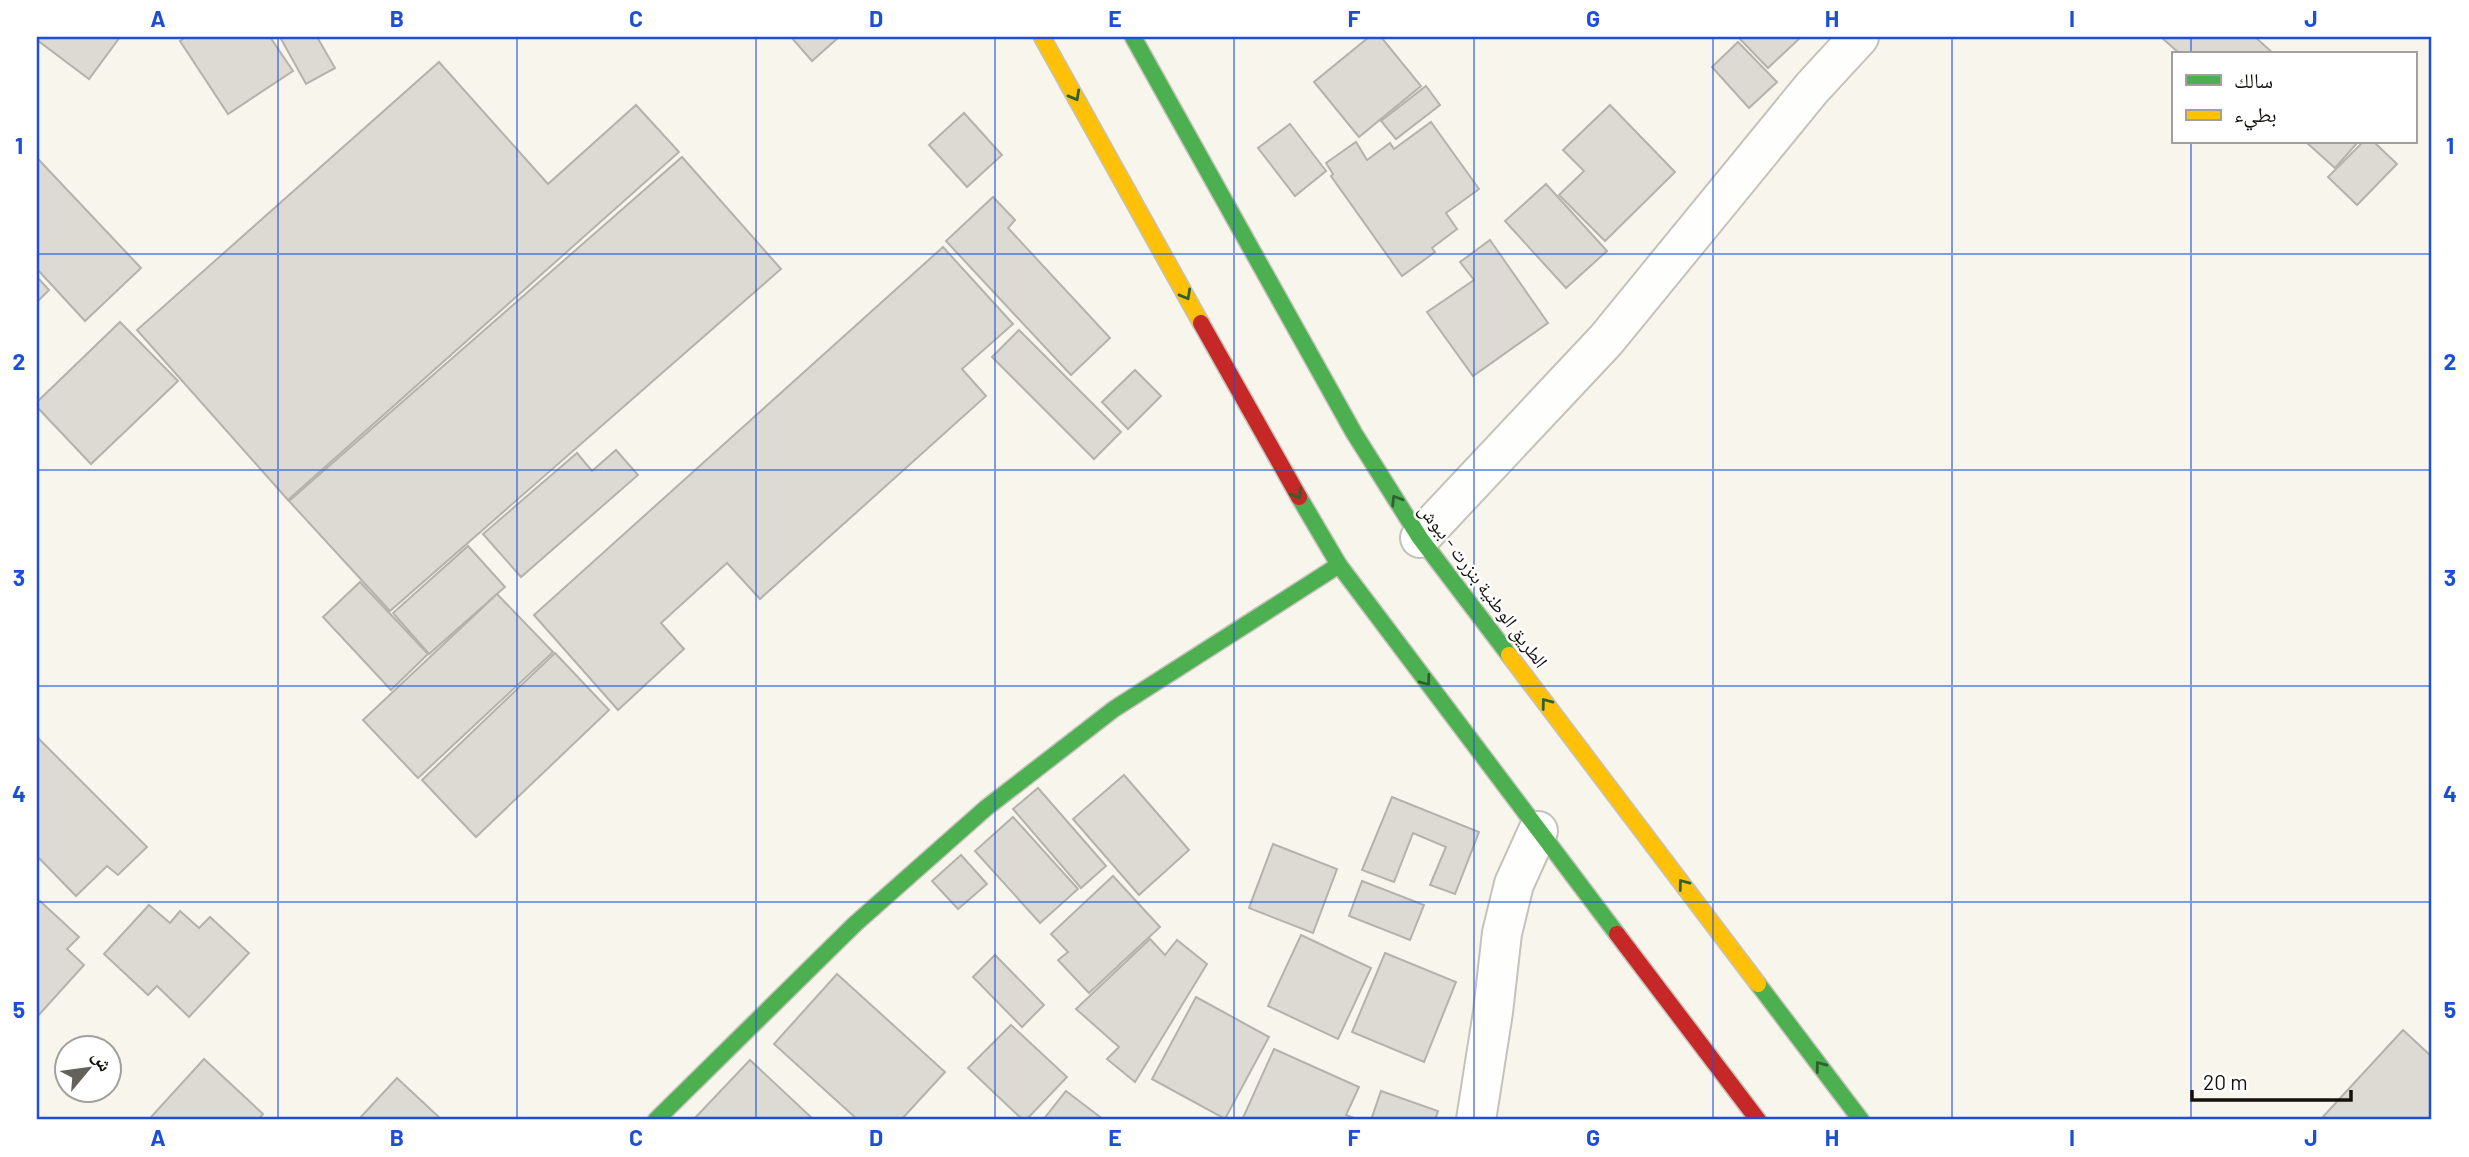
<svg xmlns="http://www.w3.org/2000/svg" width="2469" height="1157" font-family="Barlow,'Noto Naskh Arabic',sans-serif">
<rect width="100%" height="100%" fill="#f8f5ec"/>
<g fill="#dcdad3" stroke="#b4b2ab" stroke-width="2">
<polygon points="37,37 120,37 89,79 37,40"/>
<polygon points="186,37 270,37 293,71 228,114 180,41"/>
<polygon points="280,37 317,37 335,68 306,84"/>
<polygon points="791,37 839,37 812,61"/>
<polygon points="1369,37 1381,37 1421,86 1359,137 1314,82"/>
<polygon points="1738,37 1801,37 1768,68"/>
<polygon points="2161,37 2255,37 2274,54 2180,54"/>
<polygon points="1738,42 1777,82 1749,108 1712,67"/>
<polygon points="439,62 548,184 636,105 679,152 288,500 137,330"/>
<polygon points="1426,86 1440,105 1396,139 1381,121"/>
<polygon points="1610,105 1675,172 1605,241 1559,195 1584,171 1563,150"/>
<polygon points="964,113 1002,155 967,187 929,145"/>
<polygon points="1431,122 1479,189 1446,213 1457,229 1432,248 1435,252 1402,276 1331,176 1333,174 1326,163 1356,142 1367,160 1390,143 1394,149"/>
<polygon points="1290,124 1326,171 1295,196 1258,148"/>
<polygon points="2306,142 2358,142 2335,168"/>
<polygon points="2363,142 2374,142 2397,164 2357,205 2328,177"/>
<polygon points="682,157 781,269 390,611 289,501"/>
<polygon points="39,160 141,268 85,321 37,269 37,162"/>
<polygon points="1546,184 1607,251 1566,288 1505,221"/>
<polygon points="993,197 1015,220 1008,228 1110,338 1071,375 946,241"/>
<polygon points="1490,240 1548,323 1473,376 1427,312 1474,280 1460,262"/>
<polygon points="943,247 1013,324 962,369 986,396 760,599 727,563 661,623 684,649 618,710 534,615"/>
<polygon points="37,277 49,290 37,302"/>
<polygon points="120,322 178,381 91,464 37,407 37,402"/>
<polygon points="1019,330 1121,432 1094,459 992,357"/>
<polygon points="1135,370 1161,396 1128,429 1102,402"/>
<polygon points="616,450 638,475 521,577 483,534 577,453 592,471"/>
<polygon points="468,546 505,587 429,654 393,613"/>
<polygon points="360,582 428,654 391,690 323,617"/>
<polygon points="497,594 553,652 418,778 363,720"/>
<polygon points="555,653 609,710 476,837 422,780"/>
<polygon points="37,737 147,847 118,875 107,866 76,896 37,856"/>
<polygon points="1124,775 1189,850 1139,895 1073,819"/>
<polygon points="1038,788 1106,866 1081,888 1013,809"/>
<polygon points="1392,797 1479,832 1455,894 1430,885 1446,847 1413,833 1394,882 1362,870"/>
<polygon points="1013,817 1078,889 1040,923 975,851"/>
<polygon points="1273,844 1337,869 1313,933 1249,908"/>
<polygon points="961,855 987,884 958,909 932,881"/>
<polygon points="1113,876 1160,927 1089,993 1058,960 1068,952 1051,934"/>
<polygon points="1362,881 1424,905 1410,940 1349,916"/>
<polygon points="40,901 79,937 67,949 84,965 37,1017 37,904"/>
<polygon points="149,905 170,923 180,911 199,928 210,917 249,953 189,1017 157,986 148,995 104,954"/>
<polygon points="1301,935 1371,968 1338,1039 1268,1006"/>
<polygon points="1150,939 1165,955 1177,940 1207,964 1135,1082 1107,1059 1119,1047 1076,1009"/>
<polygon points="1385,953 1456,982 1424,1062 1352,1032"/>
<polygon points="995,955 1044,1005 1022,1027 973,977"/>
<polygon points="837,974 945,1072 901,1120 858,1120 774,1044"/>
<polygon points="1196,997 1269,1037 1225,1119 1152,1079"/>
<polygon points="1011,1025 1067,1077 1026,1120 1023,1120 968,1068"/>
<polygon points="2403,1030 2432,1057 2432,1120 2320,1120"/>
<polygon points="1274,1049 1359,1087 1346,1115 1359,1120 1242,1120"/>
<polygon points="204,1059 263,1114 258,1120 155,1120 151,1117"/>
<polygon points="750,1060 814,1120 693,1120"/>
<polygon points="397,1078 442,1120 358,1120"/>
<polygon points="1066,1091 1104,1120 1043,1120"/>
<polygon points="1381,1091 1438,1111 1435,1120 1371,1120"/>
</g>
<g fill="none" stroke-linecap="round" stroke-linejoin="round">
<g stroke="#c4c2ba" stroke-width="42">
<g id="street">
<polyline points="1420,538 1606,340 1812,88 1859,37"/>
<polyline points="1476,1120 1493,1012 1502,933 1514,884 1538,831"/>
</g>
</g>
<g stroke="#c4c2ba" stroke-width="19">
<g id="fast">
<polyline points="1133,37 1354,433 1420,538 1509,655"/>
<polyline points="1299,497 1339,565 1617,934"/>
<polyline points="1758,984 1861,1120"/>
<polyline points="656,1120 855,924 986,808 1114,709 1339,565"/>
</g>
</g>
<g stroke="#c4c2ba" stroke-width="19">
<g id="slow">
<polyline points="1042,37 1201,323"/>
<polyline points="1509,655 1758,984"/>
</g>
</g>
<g stroke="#c4c2ba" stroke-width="19">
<g id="jam">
<polyline points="1201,323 1299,497"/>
<polyline points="1617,934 1758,1120"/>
</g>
</g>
<use href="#street" stroke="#fefefc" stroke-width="38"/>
<use href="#fast" stroke="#4caf50" stroke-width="16"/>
<use href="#slow" stroke="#ffc107" stroke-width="16"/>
<use href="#jam" stroke="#c62828" stroke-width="16"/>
</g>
<defs><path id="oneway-chevron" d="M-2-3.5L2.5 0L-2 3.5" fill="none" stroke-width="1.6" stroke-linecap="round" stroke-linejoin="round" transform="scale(1.75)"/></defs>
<g stroke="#30602e">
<use href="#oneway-chevron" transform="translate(1075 96) rotate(61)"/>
<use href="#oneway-chevron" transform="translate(1186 295) rotate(61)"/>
<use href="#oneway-chevron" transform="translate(1297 494) rotate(59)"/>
<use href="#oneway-chevron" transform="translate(1396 500) rotate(-122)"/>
<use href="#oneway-chevron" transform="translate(1426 681) rotate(53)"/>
<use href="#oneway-chevron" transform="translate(1546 703) rotate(-127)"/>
<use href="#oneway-chevron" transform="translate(1683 884) rotate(-127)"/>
<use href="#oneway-chevron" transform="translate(1820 1066) rotate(-127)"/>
</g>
<path fill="none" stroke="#1d4ed8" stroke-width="2" stroke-opacity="0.55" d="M278,37V1120M517,37V1120M756,37V1120M995,37V1120M1234,37V1120M1474,37V1120M1713,37V1120M1952,37V1120M2191,37V54M2191,142V1120M37,254H2432M37,470H2432M37,686H2432M37,902H2432"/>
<g text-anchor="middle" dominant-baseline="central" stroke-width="5" stroke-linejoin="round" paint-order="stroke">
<g font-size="19" fill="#14110b" stroke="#fff">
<text transform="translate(1484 585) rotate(53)">الطريق الوطنية بنزرت - ببوش</text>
</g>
</g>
<rect width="2469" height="1157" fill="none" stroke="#ffffff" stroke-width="77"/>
<rect x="2172" y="52" width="245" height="91" fill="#ffffff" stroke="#a1a09d" stroke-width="2"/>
<rect x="2186" y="75" width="35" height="10" fill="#4caf50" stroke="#a1a09d" stroke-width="2"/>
<text x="2234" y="88" font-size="21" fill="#14110b">سالك</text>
<rect x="2186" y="110" width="35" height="10" fill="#ffc107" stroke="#a1a09d" stroke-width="2"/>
<text x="2234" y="122" font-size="21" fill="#14110b">بطيء</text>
<g transform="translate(88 1069) rotate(61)"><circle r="33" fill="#ffffff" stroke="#a1a09d" stroke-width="2"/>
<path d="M0-5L12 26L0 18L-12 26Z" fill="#64615a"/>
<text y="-10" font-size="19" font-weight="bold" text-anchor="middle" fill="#14110b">ش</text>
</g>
<path d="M2192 1090v10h159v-10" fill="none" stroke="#14110b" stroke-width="3.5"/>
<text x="2203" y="1090" font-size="21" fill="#14110b" stroke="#ffffff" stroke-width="5" paint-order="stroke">20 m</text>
<rect x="38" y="38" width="2392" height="1080" fill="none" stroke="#1d4ed8" stroke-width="2.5"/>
<g font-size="23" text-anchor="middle" font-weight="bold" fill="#1d4ed8">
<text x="158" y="27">A</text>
<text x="397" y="27">B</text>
<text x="636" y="27">C</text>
<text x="876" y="27">D</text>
<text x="1115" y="27">E</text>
<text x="1354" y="27">F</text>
<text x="1593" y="27">G</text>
<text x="1832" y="27">H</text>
<text x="2072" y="27">I</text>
<text x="2311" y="27">J</text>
<text x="19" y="154">1</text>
<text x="2450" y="154">1</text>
<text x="19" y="370">2</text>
<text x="2450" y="370">2</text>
<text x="19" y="586">3</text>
<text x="2450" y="586">3</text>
<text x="19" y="802">4</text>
<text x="2450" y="802">4</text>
<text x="19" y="1018">5</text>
<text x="2450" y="1018">5</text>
<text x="158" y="1146">A</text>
<text x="397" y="1146">B</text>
<text x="636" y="1146">C</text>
<text x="876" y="1146">D</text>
<text x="1115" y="1146">E</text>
<text x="1354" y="1146">F</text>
<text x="1593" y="1146">G</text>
<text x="1832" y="1146">H</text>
<text x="2072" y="1146">I</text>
<text x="2311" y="1146">J</text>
</g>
</svg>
